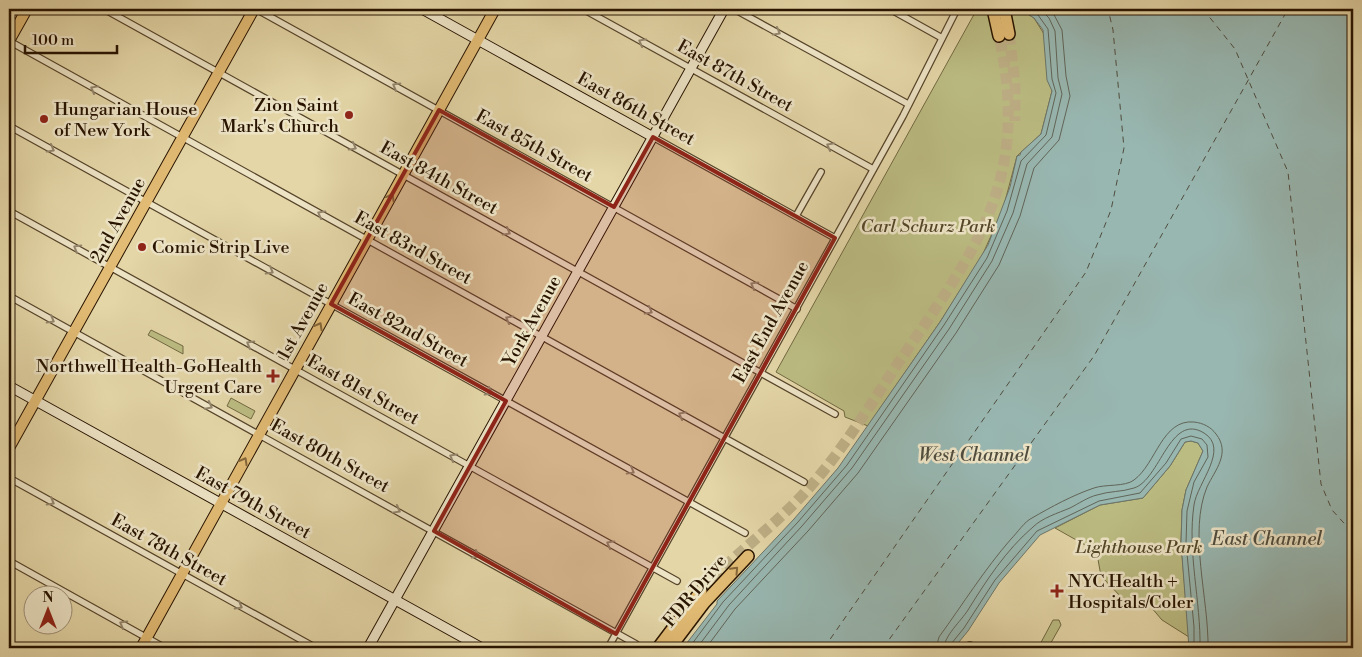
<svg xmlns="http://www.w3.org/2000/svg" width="1362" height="657" font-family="'Libre Bodoni',serif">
<rect width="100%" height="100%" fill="#e4d6a7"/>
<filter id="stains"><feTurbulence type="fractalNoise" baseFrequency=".004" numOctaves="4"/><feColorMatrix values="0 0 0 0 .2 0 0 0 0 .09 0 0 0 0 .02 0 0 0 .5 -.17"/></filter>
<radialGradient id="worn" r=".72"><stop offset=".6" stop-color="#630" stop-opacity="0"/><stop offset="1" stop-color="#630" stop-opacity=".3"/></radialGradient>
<g fill="#bbbc82" stroke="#716841">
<polygon points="977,9 988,9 994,37 1015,33 1010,9 1020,9 1034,18 1044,34 1052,91 1041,134 1017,156 1003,209 982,256 940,322 868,426 845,417 844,411 776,372"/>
<polygon points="151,330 183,346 183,354 148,335"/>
<polygon points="231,398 255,411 251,419 227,406"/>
<polygon points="1191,441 1198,443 1203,451 1186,490 1182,510 1181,543 1189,637 1162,620 1145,600 1124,600 1101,576 1097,554 1094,550 1055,528 1100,505 1143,498 1170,466 1185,442"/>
<polygon points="1053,620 1059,620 1061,625 1048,648 1038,648"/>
</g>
<polygon fill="#98b7b1" stroke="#6b756a" points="1020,9 1353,9 1353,648 1189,648 1181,543 1182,510 1186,490 1203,451 1198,443 1191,441 1185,442 1170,466 1143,498 1100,505 1040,535 999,583 968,631 954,648 683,648 717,604 717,601 794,519 838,468 940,322 988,245 1010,187 1017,156 1020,155 1021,152 1041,134 1052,91 1047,80 1043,30 1034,18"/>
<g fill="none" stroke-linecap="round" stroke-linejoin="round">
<g stroke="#606558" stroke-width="1">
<polyline points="689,648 723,602 798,522 847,465 944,325 987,258 1007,211 1021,161 1046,135 1056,93 1052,79 1048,29 1038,15 1027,9"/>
<polyline points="697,648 729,605 802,526 852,468 949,329 992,261 1013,213 1027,164 1052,137 1062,94 1058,78 1055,31 1049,18 1040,9"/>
<polyline points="706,648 735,609 808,531 858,473 956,333 999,265 1020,216 1034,168 1059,140 1070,96 1066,76 1062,30 1051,9"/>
<path d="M936,648L939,637C963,604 984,570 1011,539C1018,532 1024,522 1032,518C1051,507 1073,495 1094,488C1105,484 1125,487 1134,480C1156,464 1162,419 1194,422C1203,423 1211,427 1216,434C1231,453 1215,470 1207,487C1188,533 1209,599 1208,648"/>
<path d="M944,648C944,636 961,621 968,610C986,581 1006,550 1033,527C1042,518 1058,513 1070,508C1078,504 1088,497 1097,495C1109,491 1122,492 1134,488C1160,480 1170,412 1204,433C1230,449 1197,483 1194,505C1187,552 1201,601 1200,648"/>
<polyline points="950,648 951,644 964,628 995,580 1037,531 1099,501 1140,493 1166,463 1181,439 1191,436 1202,439 1207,445 1208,457 1194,482 1187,511 1186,543 1194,627 1194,648"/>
</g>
<g stroke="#4f4c3e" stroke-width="1" stroke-dasharray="6 5" stroke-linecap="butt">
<polyline points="1203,9 1235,49 1288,172 1321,484 1332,510 1353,533"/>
<polyline points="824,648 1086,272 1111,210 1124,148 1113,30 1108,9"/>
<polyline points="883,648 1094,356 1288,9"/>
</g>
<g stroke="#beaf86" stroke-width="11" stroke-dasharray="11 5.5" stroke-linecap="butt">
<polyline points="1009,34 1015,83 1015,121"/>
<path d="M701,591C734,554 775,526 808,489C843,450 870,405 899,362C976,249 1031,181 999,36"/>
</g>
<g stroke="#56442a" stroke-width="8">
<g id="street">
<polyline points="104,9 835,414"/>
<polyline points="256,9 797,309"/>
<polyline points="583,9 873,169"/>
<polyline points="734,9 908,104"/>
<polyline points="890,9 942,38"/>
<polyline points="9,41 804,482"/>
<polyline points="9,126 745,533"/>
<polyline points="653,137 835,238"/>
<polyline points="9,211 677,581"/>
<polyline points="796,216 821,172"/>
<polyline points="9,296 636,644"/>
<polyline points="9,478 316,648"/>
<polyline points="9,561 165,648"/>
<polyline points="9,647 11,648"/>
<polyline points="608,648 903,116 957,9"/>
<polyline points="963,648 970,645 980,648"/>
</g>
</g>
<g stroke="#271300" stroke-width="11">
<g id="secondary">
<polyline points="422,9 653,137"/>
<polyline points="9,386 482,648"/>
<polyline points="368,648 724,9"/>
</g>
</g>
<g stroke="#271300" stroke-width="12">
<g id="primary">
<polyline points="9,41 27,9"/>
<polyline points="9,448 254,9"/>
<polyline points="141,648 495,9"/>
</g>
</g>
<g stroke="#271300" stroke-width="14">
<g id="highway">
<polyline points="993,9 999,36"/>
<polyline points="1004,9 1009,34"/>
<polyline points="658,648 701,591"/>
<polyline points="670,648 704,603 748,556"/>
</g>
</g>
<use href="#street" stroke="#ede4c6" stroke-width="5.5"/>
<use href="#secondary" stroke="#ede4c6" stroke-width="9"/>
<use href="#primary" stroke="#e2bb74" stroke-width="10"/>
<use href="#highway" stroke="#e2bb74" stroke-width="11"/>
</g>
<defs><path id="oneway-chevron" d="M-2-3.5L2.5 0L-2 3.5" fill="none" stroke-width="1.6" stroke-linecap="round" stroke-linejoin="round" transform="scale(1.25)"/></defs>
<g stroke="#94866d">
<use href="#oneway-chevron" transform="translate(777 32) rotate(29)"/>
<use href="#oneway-chevron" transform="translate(642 42) rotate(-151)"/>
<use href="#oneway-chevron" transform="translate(396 86) rotate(-151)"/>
<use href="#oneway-chevron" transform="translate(94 89) rotate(-151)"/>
<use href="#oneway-chevron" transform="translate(830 146) rotate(-151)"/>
<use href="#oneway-chevron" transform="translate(353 147) rotate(29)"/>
<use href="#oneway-chevron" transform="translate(51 149) rotate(29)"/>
<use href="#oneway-chevron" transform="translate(321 214) rotate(-151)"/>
<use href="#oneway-chevron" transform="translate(507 232) rotate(29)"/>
<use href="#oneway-chevron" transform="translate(77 248) rotate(-151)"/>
<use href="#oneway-chevron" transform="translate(270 271) rotate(29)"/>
<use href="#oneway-chevron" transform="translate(754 285) rotate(-151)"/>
<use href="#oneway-chevron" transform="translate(649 311) rotate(29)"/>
<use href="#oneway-chevron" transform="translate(509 319) rotate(-151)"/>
<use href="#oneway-chevron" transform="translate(51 320) rotate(29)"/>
<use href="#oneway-chevron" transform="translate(250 344) rotate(-151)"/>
<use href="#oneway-chevron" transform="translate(489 392) rotate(29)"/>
<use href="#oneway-chevron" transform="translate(209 406) rotate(28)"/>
<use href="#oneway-chevron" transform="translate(682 415) rotate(-151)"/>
<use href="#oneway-chevron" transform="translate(453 457) rotate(-151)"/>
<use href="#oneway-chevron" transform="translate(631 471) rotate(29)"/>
<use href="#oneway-chevron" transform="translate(51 502) rotate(29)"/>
<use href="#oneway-chevron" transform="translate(397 510) rotate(29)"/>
<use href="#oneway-chevron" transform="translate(610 544) rotate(-151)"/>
<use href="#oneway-chevron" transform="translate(476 555) rotate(29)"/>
<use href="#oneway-chevron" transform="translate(239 606) rotate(29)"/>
<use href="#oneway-chevron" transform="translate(123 624) rotate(-151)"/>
</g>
<g stroke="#84673a">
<use href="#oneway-chevron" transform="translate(391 197) rotate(-61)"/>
<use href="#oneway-chevron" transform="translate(319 326) rotate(-61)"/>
<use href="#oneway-chevron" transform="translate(244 461) rotate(-61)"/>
<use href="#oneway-chevron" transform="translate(735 570) rotate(-47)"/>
</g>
<path fill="#8f2418" fill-opacity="0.2" stroke="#8f2418" stroke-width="4" stroke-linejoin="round" d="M439,110L614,207L653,137L835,238L616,634L434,531L506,401L331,304Z"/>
<g fill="#8f2418" stroke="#ede4c6" stroke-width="2">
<circle cx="349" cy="115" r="5"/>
<circle cx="44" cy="119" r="5"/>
<circle cx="142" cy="247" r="5"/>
<path d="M270.5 368.5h5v5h5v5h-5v5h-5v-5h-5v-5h5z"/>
<path d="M1054.5 583.5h5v5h5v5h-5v5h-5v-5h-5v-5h5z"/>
</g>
<g text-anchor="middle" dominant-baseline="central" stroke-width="5" stroke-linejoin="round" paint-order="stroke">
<g font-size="18" fill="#271300" stroke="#ede4c6">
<text transform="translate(735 76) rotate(29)">East 87th Street</text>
<text transform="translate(636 109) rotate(29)">East 86th Street</text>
<text transform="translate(534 146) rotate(29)">East 85th Street</text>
<text transform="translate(439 178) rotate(29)">East 84th Street</text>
<text transform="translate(118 220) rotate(-61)">2nd Avenue</text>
<text transform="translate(413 248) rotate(29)">East 83rd Street</text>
<text transform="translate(303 321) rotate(-61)">1st Avenue</text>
<text transform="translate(532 321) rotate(-61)">York Avenue</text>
<text transform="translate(771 322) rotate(-61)">East End Avenue</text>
<text transform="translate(408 330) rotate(29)">East 82nd Street</text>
<text transform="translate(363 390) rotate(29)">East 81st Street</text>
<text transform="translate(330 456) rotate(29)">East 80th Street</text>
<text transform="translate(253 503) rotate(29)">East 79th Street</text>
<text transform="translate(169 550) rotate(29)">East 78th Street</text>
<text transform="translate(695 591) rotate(-50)">FDR Drive</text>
</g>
<g font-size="18" fill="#271300" stroke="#ede4c6" text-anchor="start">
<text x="339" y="105" text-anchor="end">Zion Saint<tspan x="339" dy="21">Mark's Church</tspan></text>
<text x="54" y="109">Hungarian House<tspan x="54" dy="21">of New York</tspan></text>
<text x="152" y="247">Comic Strip Live</text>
<text x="262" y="366" text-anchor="end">Northwell Health-GoHealth<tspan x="262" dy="21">Urgent Care</tspan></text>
<text x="1068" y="581">NYC Health +<tspan x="1068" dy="21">Hospitals/Coler</tspan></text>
</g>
<g font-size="18" font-style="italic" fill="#534627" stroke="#ede4c6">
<text x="928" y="226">Carl Schurz Park</text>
<text x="1139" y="547">Lighthouse Park</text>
</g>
<g font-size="19" font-style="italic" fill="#4f4c3e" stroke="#ede4c6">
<text x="974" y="455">West Channel</text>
<text x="1267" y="539">East Channel</text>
</g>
</g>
<rect width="1362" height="657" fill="none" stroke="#e4d6a7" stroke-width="30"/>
<rect x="10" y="10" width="1342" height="637" fill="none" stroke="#271300" stroke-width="2.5"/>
<rect x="15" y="15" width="1332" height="627" fill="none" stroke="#271300"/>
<g transform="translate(48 610)"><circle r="24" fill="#ede4c6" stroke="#9e9077"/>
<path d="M0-4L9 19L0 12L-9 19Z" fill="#8f2418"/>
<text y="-8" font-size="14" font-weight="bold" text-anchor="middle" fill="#271300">N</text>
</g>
<path d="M25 45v8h92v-8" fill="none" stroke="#271300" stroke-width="2.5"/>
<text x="32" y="45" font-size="15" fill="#271300" stroke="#ede4c6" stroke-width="4" paint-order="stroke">100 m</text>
<rect width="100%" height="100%" filter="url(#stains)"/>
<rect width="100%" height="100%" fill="url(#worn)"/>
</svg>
